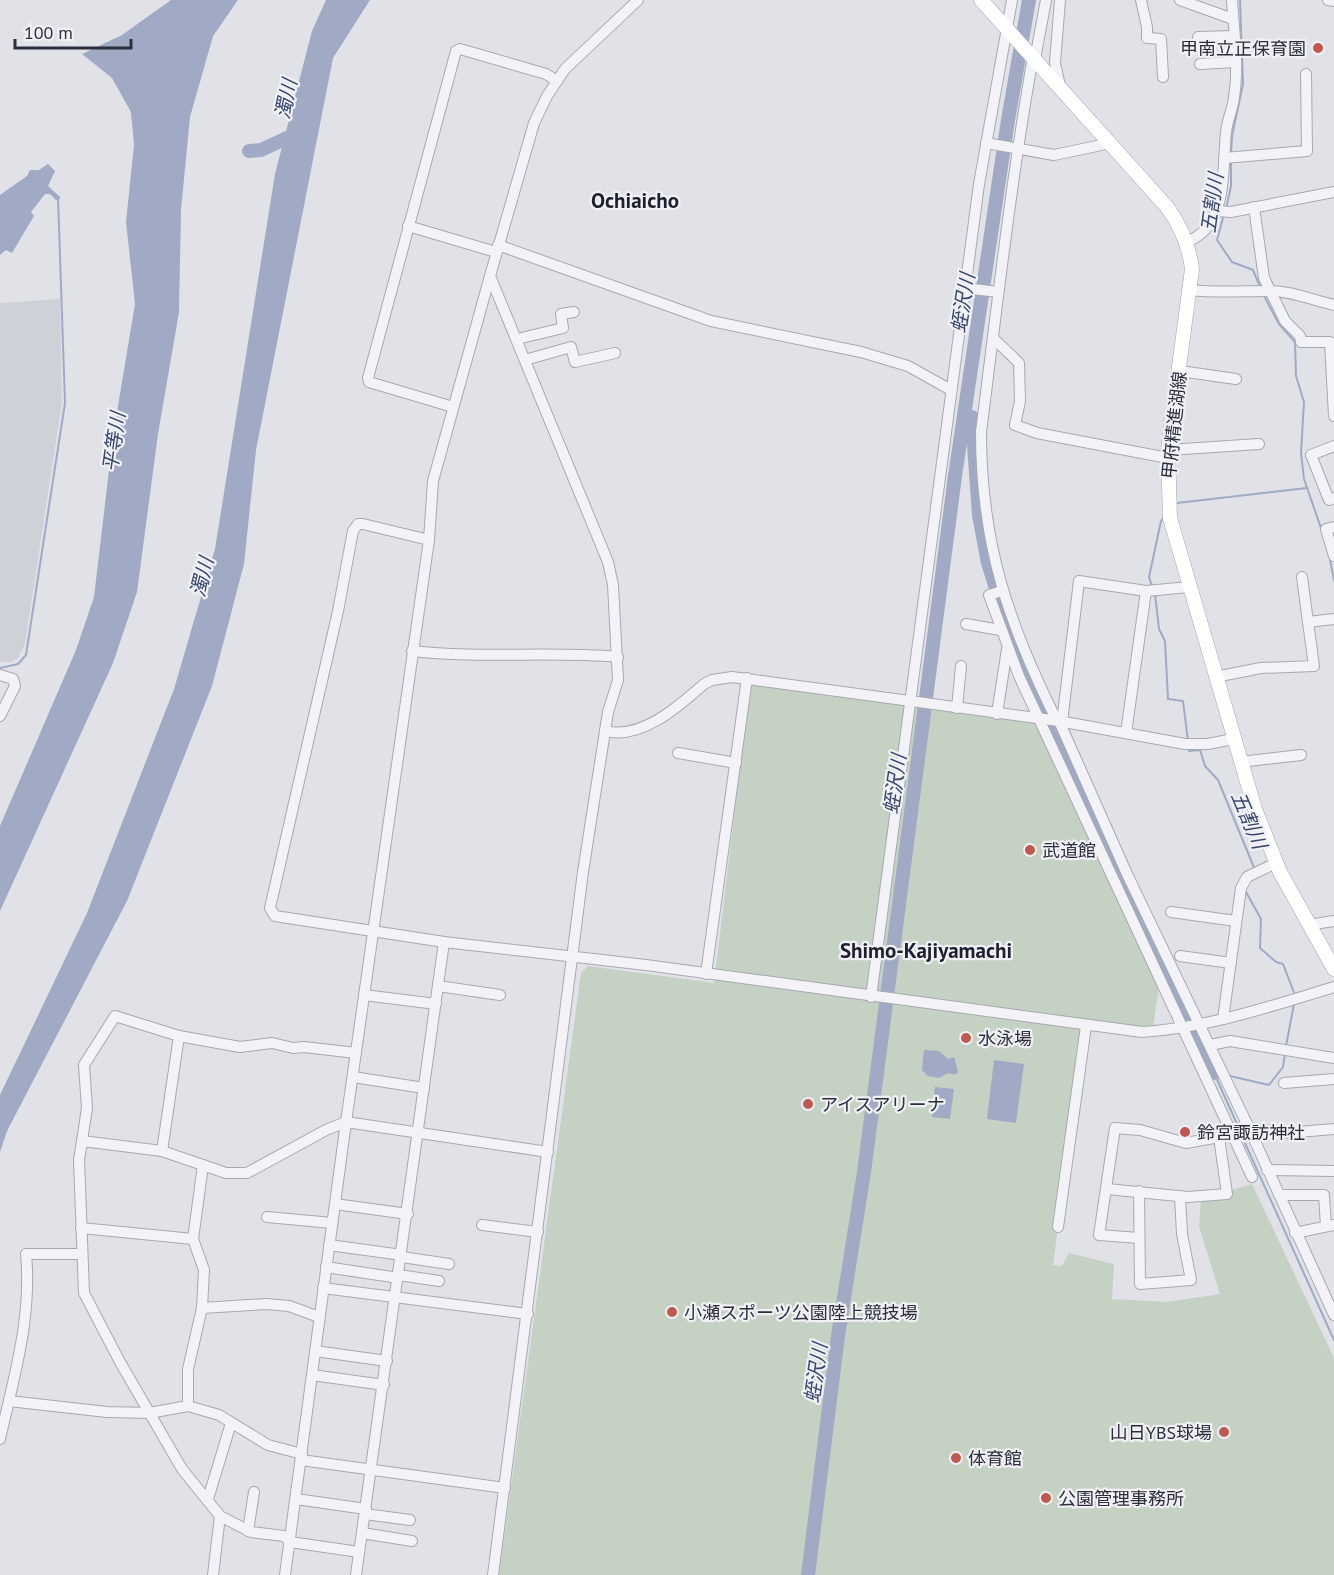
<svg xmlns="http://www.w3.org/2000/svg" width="1334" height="1575" font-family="'PT Sans','Noto Sans JP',sans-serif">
<rect width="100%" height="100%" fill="#e1e2e8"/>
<polygon fill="#cfd1d9" points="60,299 62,402 25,644 18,658 11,662 0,662 0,303"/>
<polygon fill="#c4d1c3" points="750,685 1041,719 1160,979 1153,1028 1085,1022 1053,1265 1062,1266 1069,1253 1114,1264 1112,1299 1166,1302 1220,1294 1199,1226 1201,1199 1252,1184 1334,1358 1334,1575 499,1575 581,973 588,966 714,983"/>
<g fill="#a0aac4">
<polygon points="171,0 238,0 213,36 190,117 181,210 179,312 158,434 137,592 113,663 0,911 0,826 76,650 94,597 113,436 135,304 126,222 134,145 131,112 112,78 82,54 122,35"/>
<polygon points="326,0 370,0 333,58 256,450 244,564 212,686 127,901 7,1131 0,1152 0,1095 87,913 174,689 215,549 275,174 312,31"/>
<polygon points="48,164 55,171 48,186 61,198 56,200 50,194 45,194 31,212 34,216 12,253 6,250 0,255 0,195 27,176 30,170 39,170"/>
<polygon points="924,1050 939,1051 948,1059 954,1057 958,1072 955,1075 948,1073 939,1078 928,1076 922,1070"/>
<polygon points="994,1060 1024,1064 1016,1123 987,1119"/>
<polygon points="935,1087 954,1089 950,1119 932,1117"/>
</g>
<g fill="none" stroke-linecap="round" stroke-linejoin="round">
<g stroke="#a0aac4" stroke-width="2">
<polyline points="1231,155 1232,136 1243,84 1240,0"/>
<polyline points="1226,209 1231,186 1231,161"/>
<polyline points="1224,214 1217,240 1232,262 1253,270 1261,289"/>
<polyline points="1263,294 1279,324 1295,342 1296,376 1304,402 1301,453 1304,479 1322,531"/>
<polyline points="1174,506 1177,503 1307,488"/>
<polyline points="1330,560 1334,580"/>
<polyline points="1152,586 1149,577 1161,521 1165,517"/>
<polyline points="1155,594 1159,629 1165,641 1168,699 1183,701 1188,741"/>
<polyline points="0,668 18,664 26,655 65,403 58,197"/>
<polyline points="1189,747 1189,751 1200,750 1205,766 1218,780 1255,870"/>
<polyline points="1246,892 1261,919 1260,948 1276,962 1283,964 1295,995"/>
<polyline points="1286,1046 1294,1004"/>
<polyline points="1218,1074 1214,1073 1237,1124"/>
<polyline points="1230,1076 1269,1085 1283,1067 1285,1054"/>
<polyline points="1240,1132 1334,1340"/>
</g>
<g stroke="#a0aac4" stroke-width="14">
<polyline points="249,151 261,150 300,132"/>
<polyline points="972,417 979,515 988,563 1013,642 1045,717 1214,1073"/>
<polyline points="808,1575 838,1336 864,1172 955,476 1008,120 1029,0"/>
</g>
<g stroke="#a7a8b1" stroke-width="12">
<g id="minor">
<polyline points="1060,0 1055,63 1060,86"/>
<polyline points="1141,0 1147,27 1147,38 1161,39 1163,77"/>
<polyline points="1180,0 1233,19"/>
<polyline points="1328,0 1334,1"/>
<polyline points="1198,37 1234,36"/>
<path d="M1033,57C1011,181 997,307 981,432C981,543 1008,623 1057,721"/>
<polyline points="1035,59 1046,0"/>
<polyline points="1200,64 1235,62"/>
<polyline points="986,143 1054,155 1111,143"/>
<polyline points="1224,158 1307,151 1306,74"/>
<polyline points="1254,207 1264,278 1285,321 1300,336 1301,342 1330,342 1334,416"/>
<polyline points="1217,211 1231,212 1334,192"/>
<polyline points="408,226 496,252"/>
<path d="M1186,242C1229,227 1222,169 1226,132C1227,120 1233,109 1234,97C1239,65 1234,32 1232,0"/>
<polyline points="498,245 711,321 861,352 908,366 951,390"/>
<path d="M490,276L433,481L429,540L363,524H358L353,531L338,611L270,908L275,916L444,942L646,965L1142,1032C1208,1028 1271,1006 1334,987"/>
<polyline points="965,288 998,292"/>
<path d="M1190,290C1217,293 1242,291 1270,291C1292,291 1312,300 1334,305"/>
<polyline points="993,338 1019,363 1020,401 1015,425 1037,433 1168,458"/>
<polyline points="517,339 563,328 561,314 574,312"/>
<polyline points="525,360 571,347 575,362 615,353"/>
<polyline points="1180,371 1236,379"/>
<polyline points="453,407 369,382 368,378 456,51 460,49 546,74 557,81"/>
<polyline points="1334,446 1311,455 1329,500 1334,498"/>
<polyline points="1168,450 1259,444"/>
<polyline points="1334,527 1326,529 1334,556"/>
<polyline points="1302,577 1308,622 1334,619"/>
<polyline points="1002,591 989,595 1019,676 1252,1177"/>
<polyline points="966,624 1000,630"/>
<path d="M412,651C480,659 549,651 618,657"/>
<polyline points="0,675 13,679 15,686 0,716"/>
<polyline points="1215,677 1261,668 1314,666 1308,622"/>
<polyline points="957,708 961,666"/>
<polyline points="997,714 1007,649"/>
<polyline points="1059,721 1127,874 1249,1128 1334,1315"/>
<polyline points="1062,722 1079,581 1146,591 1189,587"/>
<path d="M605,731C641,740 678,707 704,684L712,680L732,677L1059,721L1185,744H1208L1233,739"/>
<polyline points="1126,733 1146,591"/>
<polyline points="678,753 736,763"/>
<polyline points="1240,762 1301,755"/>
<polyline points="1171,912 1236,921"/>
<polyline points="1308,925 1334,921"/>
<polyline points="1180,956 1231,963"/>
<polyline points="706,974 747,678"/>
<polyline points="438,986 500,995"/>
<polyline points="364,995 436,1004"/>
<polyline points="871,997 979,184 1012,0"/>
<polyline points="1223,1019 1241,888 1247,877 1276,863"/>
<polyline points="1210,1045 1230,1041 1334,1058"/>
<polyline points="353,1077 424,1088"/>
<polyline points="1284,1083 1334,1079"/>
<polyline points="82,1141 87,1108 84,1065 115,1016 179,1036 240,1047 272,1043 293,1048 304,1047 356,1053"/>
<polyline points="162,1151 179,1036"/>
<polyline points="1267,1170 1334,1171"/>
<polyline points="1107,1189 1188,1197 1227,1194 1219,1137"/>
<polyline points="1139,1191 1140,1284 1191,1280 1182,1234 1180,1196"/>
<polyline points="1279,1195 1324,1195 1326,1226"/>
<polyline points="335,1204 408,1214"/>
<polyline points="267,1217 332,1223"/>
<polyline points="482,1225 538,1232"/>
<polyline points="1058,1227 1086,1026"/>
<polyline points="81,1228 193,1239"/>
<polyline points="1295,1233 1334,1225"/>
<polyline points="1139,1238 1099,1235 1115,1128 1140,1130 1186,1143 1219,1137 1241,1127 1286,1133 1334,1129"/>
<polyline points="329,1245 402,1255"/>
<polyline points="402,1257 449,1264"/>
<polyline points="326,1267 399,1278"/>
<polyline points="399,1275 439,1281"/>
<polyline points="323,1288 528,1314"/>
<polyline points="202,1308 266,1304 289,1306 319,1317"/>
<polyline points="315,1351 387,1361"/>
<polyline points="312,1375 384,1385"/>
<polyline points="9,1401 107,1412 149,1413 188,1406 188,1369 202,1308 204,1270 193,1239 203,1165"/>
<polyline points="188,1406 219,1415 268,1445 302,1454"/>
<path d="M0,1439C14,1377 32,1318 26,1254H81"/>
<polyline points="301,1460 505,1488"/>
<polyline points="208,1499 231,1423"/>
<polyline points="296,1499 366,1509"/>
<polyline points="365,1514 410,1520"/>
<polyline points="248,1531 254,1492"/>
<polyline points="362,1533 412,1541"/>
<polyline points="359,1552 290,1542 284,1536 251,1532 220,1516 182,1469 120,1362 84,1293 79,1160 82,1141 162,1151 226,1173 247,1173 326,1130 346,1122 548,1152"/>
<polyline points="213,1575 220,1516"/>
<polyline points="285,1575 346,1122 429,540"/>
<polyline points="356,1575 444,942"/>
<polyline points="493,1575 583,872 608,712 618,680 613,585 608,562 490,276 534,123 547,96 565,69 638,0"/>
</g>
</g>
<g stroke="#a1a5b2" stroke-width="15">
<path id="major" d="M981,0L1167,207C1181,226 1189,245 1192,269L1168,450L1170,518L1255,809L1280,872L1334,969"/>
</g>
<use href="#minor" stroke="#f3f3f7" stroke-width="10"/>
<use href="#major" stroke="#fff" stroke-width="14"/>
</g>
<g fill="#bf5853" stroke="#f0f1f5" stroke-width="2">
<circle cx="1318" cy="48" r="6"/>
<circle cx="1030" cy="850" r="6"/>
<circle cx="966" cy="1038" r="6"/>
<circle cx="808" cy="1104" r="6"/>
<circle cx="1185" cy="1132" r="6"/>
<circle cx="672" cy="1312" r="6"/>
<circle cx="1224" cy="1432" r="6"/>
<circle cx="956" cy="1458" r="6"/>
<circle cx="1046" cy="1498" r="6"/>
</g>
<g text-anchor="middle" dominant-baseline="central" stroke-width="4.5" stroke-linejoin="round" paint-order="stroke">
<g font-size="18" fill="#2b2e3d" stroke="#f0f1f5" text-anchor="start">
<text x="1306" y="48" text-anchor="end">甲南立正保育園</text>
<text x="1042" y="850">武道館</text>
<text x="978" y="1038">水泳場</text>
<text x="820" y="1104">アイスアリーナ</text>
<text x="1197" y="1132">鈴宮諏訪神社</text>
<text x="684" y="1312">小瀬スポーツ公園陸上競技場</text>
<text x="1212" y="1432" text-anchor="end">山日YBS球場</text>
<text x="968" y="1458">体育館</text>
<text x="1058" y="1498">公園管理事務所</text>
</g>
<g font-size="18" fill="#2b2e3d" stroke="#f0f1f5">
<text transform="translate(1174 425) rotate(-84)">甲府精進湖線</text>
</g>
<g font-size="20" font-style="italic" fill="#3a476d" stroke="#f0f1f5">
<text transform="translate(286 99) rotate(-78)">濁川</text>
<text transform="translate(1212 203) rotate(-82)">五割川</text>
<text transform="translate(963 303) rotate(-81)">蛭沢川</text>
<text transform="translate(114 442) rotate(-82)">平等川</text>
<text transform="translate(202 577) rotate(-76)">濁川</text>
<text transform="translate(895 784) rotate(-82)">蛭沢川</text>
<text transform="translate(1249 820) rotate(67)">五割川</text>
<text transform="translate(816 1373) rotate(-82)">蛭沢川</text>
</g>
<g font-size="21" font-weight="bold" fill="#1d202e" stroke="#f0f1f5">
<text x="635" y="200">Ochiaicho</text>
<text x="926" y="950">Shimo-Kajiyamachi</text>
</g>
</g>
<path d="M15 39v9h116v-9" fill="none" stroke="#2b2e3d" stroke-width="3"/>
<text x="24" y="39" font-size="18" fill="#2b2e3d" stroke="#f0f1f5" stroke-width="4.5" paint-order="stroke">100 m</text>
</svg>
